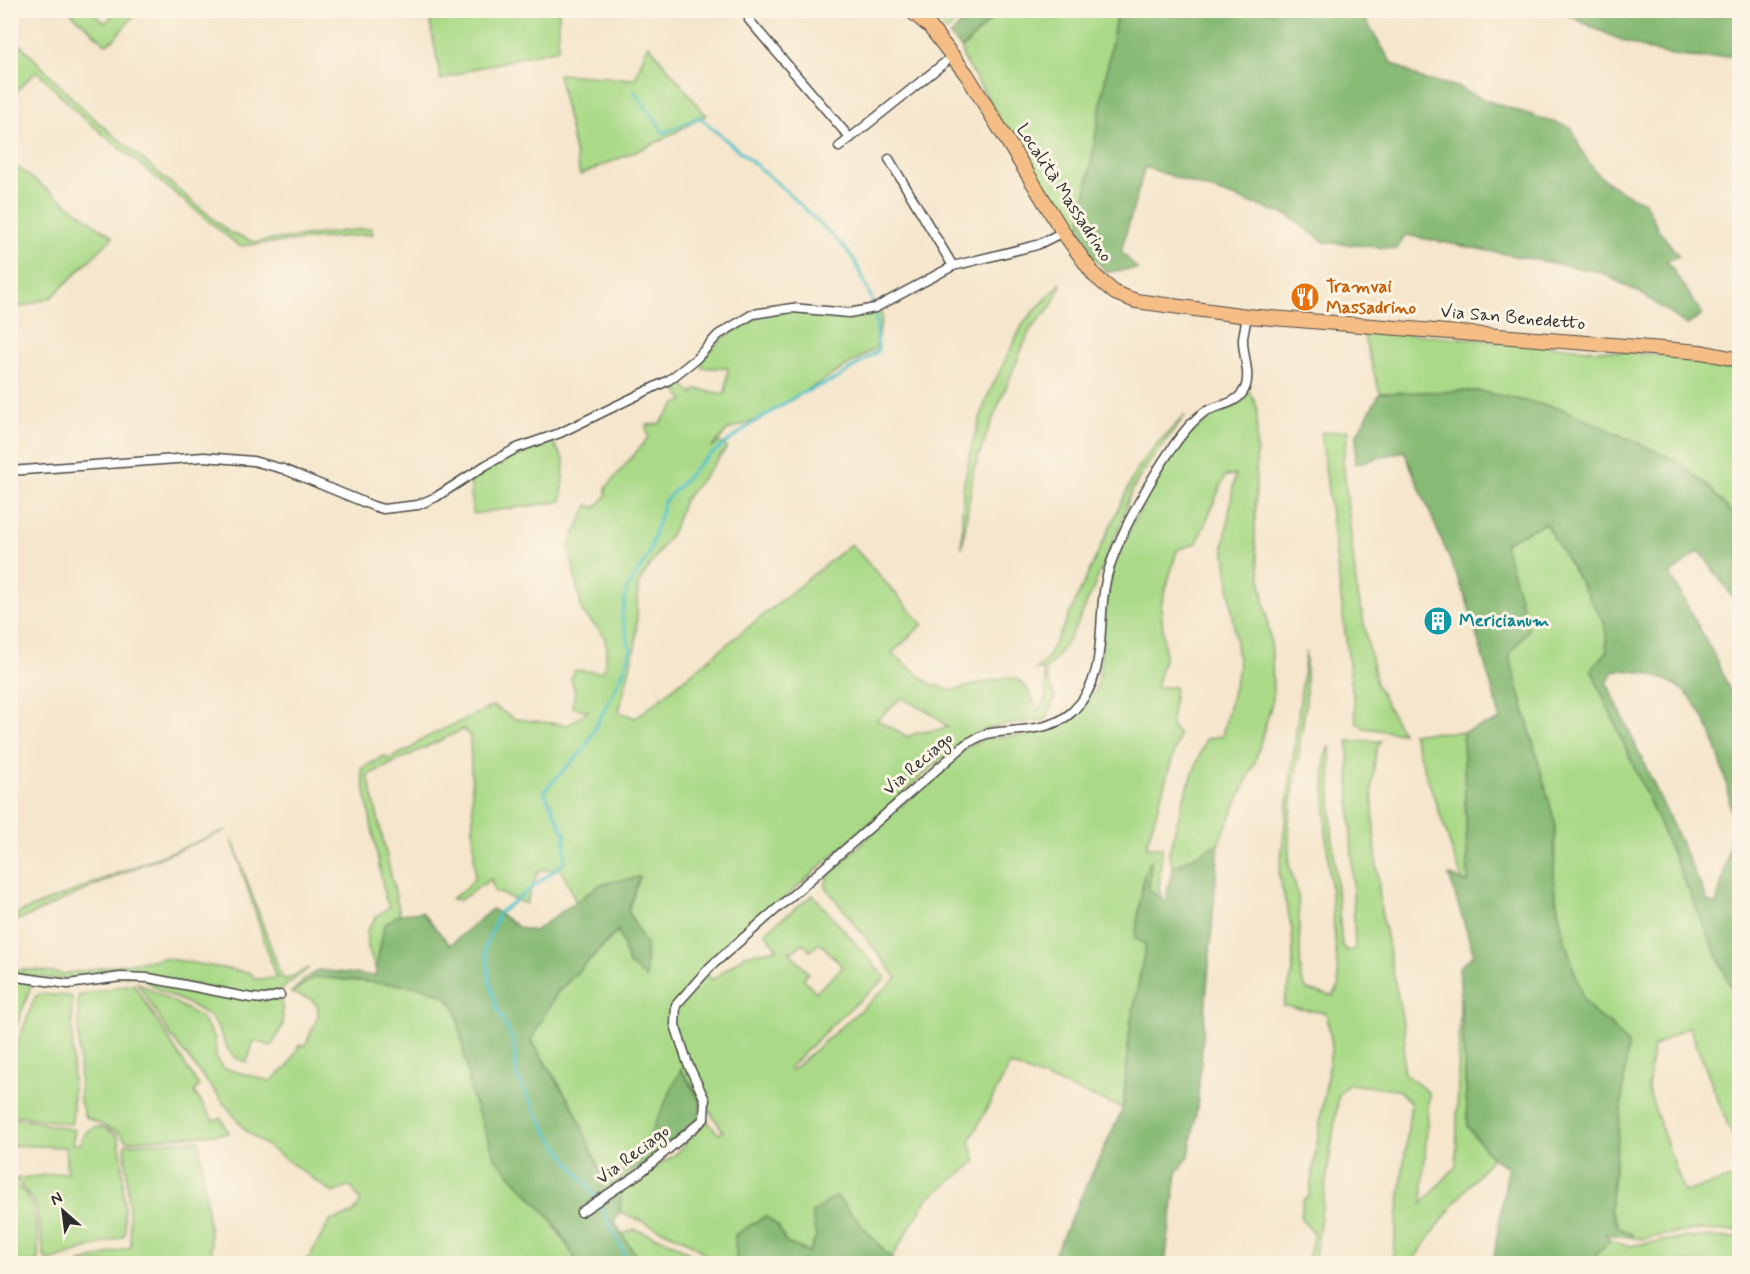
<svg xmlns="http://www.w3.org/2000/svg" width="1750" height="1274" font-family="Mynerve,sans-serif">
<rect width="100%" height="100%" fill="#fcf5e5"/>
<filter id="ink" filterUnits="userSpaceOnUse"><feTurbulence type="fractalNoise" baseFrequency=".0167" numOctaves="2"/><feDisplacementMap in="SourceGraphic" scale="12" xChannelSelector="R" yChannelSelector="G"/><feConvolveMatrix kernelMatrix="1 2 1 2 8 2 1 2 1" color-interpolation-filters="sRGB"/></filter>
<filter id="wash" filterUnits="userSpaceOnUse"><feTurbulence type="fractalNoise" baseFrequency=".008" numOctaves="4" result="noise"/><feDisplacementMap in="SourceGraphic" scale="24" xChannelSelector="R" yChannelSelector="G"/><feGaussianBlur stdDeviation="1.35" result="paint"/><feColorMatrix in="noise" values="0 0 0 0 0 0 0 0 0 0 0 0 0 0 0 0 0 1.4 0 .05"/><feComposite in="paint" operator="in"/></filter>
<g filter="url(#wash)">
<rect width="100%" height="100%" fill="#f5e6cc"/>
<g fill="#aada88" stroke="#6a825a" stroke-width="1.5" fill-rule="evenodd">
<polygon points="69,11 91,11 105,23 117,11 138,11 114,39 106,44"/>
<polygon points="428,11 559,11 558,49 473,69 441,80"/>
<polygon points="928,11 966,11 947,31"/>
<polygon points="999,11 1117,11 1078,239 1067,231 963,57 962,49"/>
<polygon points="11,35 84,110 230,233 255,242 371,228 373,234 239,246 80,115 37,71 11,96"/>
<polygon points="648,44 706,115 660,141 580,175 558,74 635,79"/>
<polygon points="11,163 113,237 52,297 11,310"/>
<polygon points="1062,282 1052,305 1030,330 987,433 974,469 962,548 963,488 972,445 987,397 1024,322"/>
<path d="M880,307L882,317L876,348L762,418L728,430L711,448L720,442L727,448L684,500L674,529L638,584L636,643L619,712L636,718L851,544L923,624L892,653L929,683L951,691L1006,677L1017,679L1027,688L1038,710L1046,699L1044,671L1036,669L1045,661L1064,626L1136,471L1153,448L1185,415C1162,449 1129,479 1122,522C1100,565 1079,640 1044,671L1055,697L1047,719L998,726L981,731L939,761L704,970L712,980L745,955L777,949L765,932L813,895L886,978L839,1018L789,1068L792,1070L897,978L825,886L828,876L939,769L967,746L987,738L1033,735L1077,717L1096,690L1100,673L1103,618L1113,567L1145,497L1177,445L1212,413L1244,398L1249,391L1257,407L1255,542L1272,651L1273,699L1255,762L1219,843L1173,868L1169,853L1184,797L1206,739L1222,736L1239,667L1224,545L1235,475L1225,476L1197,543L1177,550L1161,606L1165,655L1156,687H1175L1171,725L1179,736L1146,847H1162L1159,890L1162,899L1149,890L1150,862L1146,944L1130,1026L1123,1108L1010,1065L970,1141L976,1162L927,1199L891,1259L836,1196L809,1252L786,1243L778,1226L736,1257L739,1263H717L687,1241L620,1212L621,1190L676,1154L707,1121L719,1134L723,1131L682,1070L634,1168L601,1174L575,1110L531,1040L557,993L619,930L629,964L646,978V946L628,911L601,884L576,902L561,868L538,871L526,904L494,891L491,879L460,900L451,899L468,887L475,878L470,737L464,729L368,775L400,914L384,926L376,970C364,940 359,927 389,907L385,897L361,769L384,756L389,759L414,747L418,741L493,706L515,719L568,725L588,711L572,707L575,692L571,679L575,670L603,672L607,649L604,635L582,612L569,546L588,505L595,508L606,496V488L648,438L646,425L659,424L676,404L684,401L673,385L682,383L693,394L696,389L725,394L728,368H703L701,360L724,337L764,314L791,310L829,314ZM902,698L932,714L948,727C933,733 921,729 908,737L877,720ZM803,943L810,951L820,943L843,967L816,992L803,978L808,973L789,951L792,952Z"/>
<polygon points="1362,330 1682,357 1739,371 1739,528 1733,514 1479,391 1380,393"/>
<polygon points="1349,430 1343,459 1356,584 1376,684 1402,733 1364,728 1356,721 1321,433"/>
<polygon points="552,441 564,460 562,501 473,514 470,480 510,457"/>
<polygon points="1545,523 1605,624 1607,652 1591,669 1739,1005 1739,1010 1728,1016 1729,1030 1739,1027 1739,1153 1689,1026 1653,1047 1648,1090 1684,1192 1739,1176 1739,1231 1696,1230 1641,1239 1630,1237 1632,1234 1619,1228 1610,1209 1628,1045 1610,1024 1595,1014 1583,999 1563,934 1554,887 1555,823 1509,655 1504,543"/>
<polygon points="1306,651 1306,702 1289,823 1289,866 1298,894 1301,978 1307,990 1333,996 1339,987 1326,834 1325,756 1330,746 1332,833 1342,945 1347,951 1355,949 1348,741 1381,741 1376,750 1372,785 1374,831 1381,911 1405,1033 1403,1072 1429,1093 1422,1204 1456,1166 1460,995 1468,1127 1492,1158 1454,1204 1411,1263 1392,1263 1411,1103 1398,1090 1349,1084 1339,1094 1314,1263 1307,1263 1314,1233 1301,1219 1303,1200 1309,1196 1332,1044 1326,1013 1283,1006 1293,972 1293,953 1292,929 1279,875"/>
<polygon points="1463,732 1468,884 1463,882 1412,733"/>
<polygon points="227,830 125,872 26,917 11,922 11,918 21,912"/>
<polygon points="232,839 282,978 287,979 309,968 276,994 260,997 146,975 71,980 11,974 10,970 37,970 63,974 164,958 251,973 254,979 276,978"/>
<polygon points="315,977 423,987 445,996 456,1008 472,1097 578,1263 306,1263 330,1221 352,1214 361,1202 351,1186 333,1193 246,1131 170,1035 137,982 201,1017 215,1039 216,1059 223,1068 270,1081 288,1067 299,1045 305,1046 318,1016 318,1007 311,999 291,993"/>
<polygon points="11,979 32,983 11,1042"/>
<path d="M145,980L277,999L282,1004L283,1024L272,1046L254,1041L247,1062C221,1057 226,1031 210,1017C190,1000 164,997 145,980Z"/>
<polygon points="133,983 199,1086 194,1092 213,1120 221,1118 229,1133 126,1141 120,1133 85,1117 80,1101 78,996"/>
<polygon points="39,994 71,996 72,999 73,1108 72,1123 69,1124 11,1114 11,1061 35,997"/>
<path d="M11,1117L75,1130L72,1144H80C88,1122 100,1123 118,1136L122,1157L125,1234L122,1237L50,1261L45,1259L35,1203L15,1179L67,1172L65,1147L14,1145L11,1149Z"/>
<polygon points="199,1140 213,1263 79,1263 131,1247 125,1144"/>
<path d="M11,1184C17,1187 22,1189 26,1195C35,1206 41,1250 37,1263H11Z"/>
<polygon points="634,1229 673,1243 704,1263 641,1263 622,1235"/>
<polygon points="1691,1237 1739,1238 1739,1263 1597,1263 1596,1253 1611,1241 1628,1246"/>
</g>
<g fill="#87ba74" stroke="#597250" stroke-width="1.5" fill-rule="evenodd">
<polygon points="973,11 999,11 962,49 950,36"/>
<path d="M1117,11H1360L1391,62L1421,79L1455,86L1485,100L1572,128C1587,170 1604,186 1645,202L1658,229L1679,256L1667,261L1703,315L1687,325L1642,294L1600,272L1405,235L1397,249L1324,242L1289,216L1145,167L1121,251L1137,269L1106,272L1078,239Z"/>
<path d="M1560,11H1739V54C1672,68 1619,41 1560,11Z"/>
<path d="M1479,391L1562,409L1675,460L1708,486L1733,514L1739,528V606L1700,551L1670,574L1713,653L1739,711V1005L1591,669L1607,652L1605,624L1545,523L1504,543L1529,629L1509,655L1555,823L1554,887L1563,934L1583,999L1595,1014L1610,1024L1628,1045L1610,1209L1619,1228L1632,1234L1630,1237L1605,1234L1611,1241L1596,1253L1597,1263H1493L1508,1167L1492,1158L1468,1127L1459,967L1474,955L1449,875L1468,883L1463,732L1501,720L1466,598L1404,451L1355,464L1357,434L1380,393ZM1614,670C1639,670 1672,677 1690,697C1714,725 1730,787 1732,823C1732,843 1721,884 1716,905L1708,902L1607,683Z"/>
<polygon points="1219,843 1197,1108 1189,1156 1177,1173 1165,1263 1050,1263 1123,1108 1130,1026 1146,945 1135,938 1144,874 1151,860 1149,890 1165,901 1173,868"/>
<polygon points="640,877 628,911 646,946 646,978 629,964 618,930 557,993 531,1040 575,1110 601,1174 634,1168 681,1069 701,1102 699,1118 622,1183 620,1212 614,1222 641,1263 578,1263 553,1221 496,1159 472,1097 456,1008 445,996 423,987 315,977 291,993 305,979 318,970 375,976 384,925 400,914 422,912 450,945 492,909 520,928 534,931 601,884"/>
<polygon points="836,1196 895,1263 739,1263 736,1257 735,1235 765,1216 778,1226 786,1243 809,1252 816,1237 812,1213"/>
</g>
<g fill="none" stroke-linecap="round" stroke-linejoin="round">
<g stroke="#55c3cb" stroke-width="3">
<polyline points="635,92 664,133 699,117 783,188 844,247 855,261 873,302"/>
<polyline points="629,1264 598,1200 548,1133 517,1077 513,1040 497,1008 490,982 485,947 499,913 565,862 565,834 544,791 585,748 622,675 631,651 622,617 626,591 648,556 664,502 702,461 750,425 800,394 836,379 878,351 876,315"/>
</g>
</g>
</g>
<g filter="url(#ink)">
<g fill="none" stroke-linecap="round" stroke-linejoin="round">
<g stroke="#494743" stroke-width="11">
<g id="minor">
<polyline points="753,10 749,20 850,138"/>
<polyline points="839,147 953,56"/>
<polyline points="889,159 953,266"/>
<polyline points="10,471 204,457 253,461 283,469 373,506 383,509 418,505 436,497 486,465 517,448 560,433 669,380 696,359 718,335 753,314 792,308 849,313 875,308 953,266 1037,245 1063,232"/>
<polyline points="10,976 68,984 121,977 149,978 251,998 265,999 280,995"/>
<path d="M581,1212L640,1173L704,1119L705,1100L688,1064L675,1025L676,1005L710,967L966,744C974,740 982,734 991,733C1018,729 1052,732 1073,711C1112,674 1094,616 1109,569C1121,530 1171,437 1203,413C1214,405 1234,406 1243,392C1253,377 1242,355 1243,338C1244,331 1246,323 1247,316"/>
</g>
</g>
<g stroke="#494743" stroke-width="16">
<polyline id="primary" points="910,10 930,27 967,75 1063,232 1095,276 1115,293 1136,301 1247,316 1701,352 1740,360"/>
</g>
<use href="#minor" stroke="#fff" stroke-width="8"/>
<use href="#primary" stroke="#f6be87" stroke-width="14"/>
</g>
</g>
<defs>
<g id="restaurant-disc" transform="scale(1.5)"><circle r="9.5" fill="#e8710a" stroke="#fcf5e5"/><path d="M-5-6h1v4h1v-4h1v4h1v-4h1v5L-1.5 .5V6h-2V.5L-5-1ZM5-6V6H3V1.5H1.5Q1.5-4 5-6Z" fill="#fff"/></g>
<g id="building-disc" transform="scale(1.5)"><circle r="9.5" fill="#0f9aa8" stroke="#fcf5e5"/><path d="M-4-6H4V6H1V3H-1V6H-4ZM-2.5-4.3h1.7v1.8h-1.7ZM.8-4.3h1.7v1.8H.8ZM-2.5-1h1.7V.8h-1.7ZM.8-1h1.7V.8H.8Z" fill="#fff"/></g>
</defs>
<g fill-rule="evenodd">
<use href="#restaurant-disc" x="1305" y="297"/>
<use href="#building-disc" x="1438" y="621"/>
</g>
<g text-anchor="middle" dominant-baseline="central" stroke-width="6" stroke-linejoin="round" paint-order="stroke">
<g font-size="18" fill="#2b2b2b" stroke="#fcf5e5">
<text transform="translate(1064 193) rotate(57)">Località Massadrino</text>
<text transform="translate(1513 318) rotate(5)">Via San Benedetto</text>
<text transform="translate(918 764) rotate(-41)">Via Reciago</text>
<text transform="translate(633 1155) rotate(-37)">Via Reciago</text>
</g>
<g font-size="18" font-weight="bold" fill="#c56008" stroke="#fcf5e5" text-anchor="start">
<text x="1326" y="287">Tramvai<tspan x="1326" dy="21">Massadrino</tspan></text>
</g>
<g font-size="18" font-weight="bold" fill="#0d838f" stroke="#fcf5e5" text-anchor="start">
<text x="1459" y="621">Mericianum</text>
</g>
</g>
<rect width="1750" height="1274" fill="none" stroke="#fcf5e5" stroke-width="36"/>
<g transform="translate(63 1211) rotate(332)" stroke="#fcf5e5" stroke-width="4.5" paint-order="stroke">
<path d="M0-4.5L10 22L0 15L-10 22Z" fill="#2b2b2b"/>
<text y="-9" font-size="16" font-weight="bold" text-anchor="middle" fill="#2b2b2b">N</text>
</g>
</svg>
